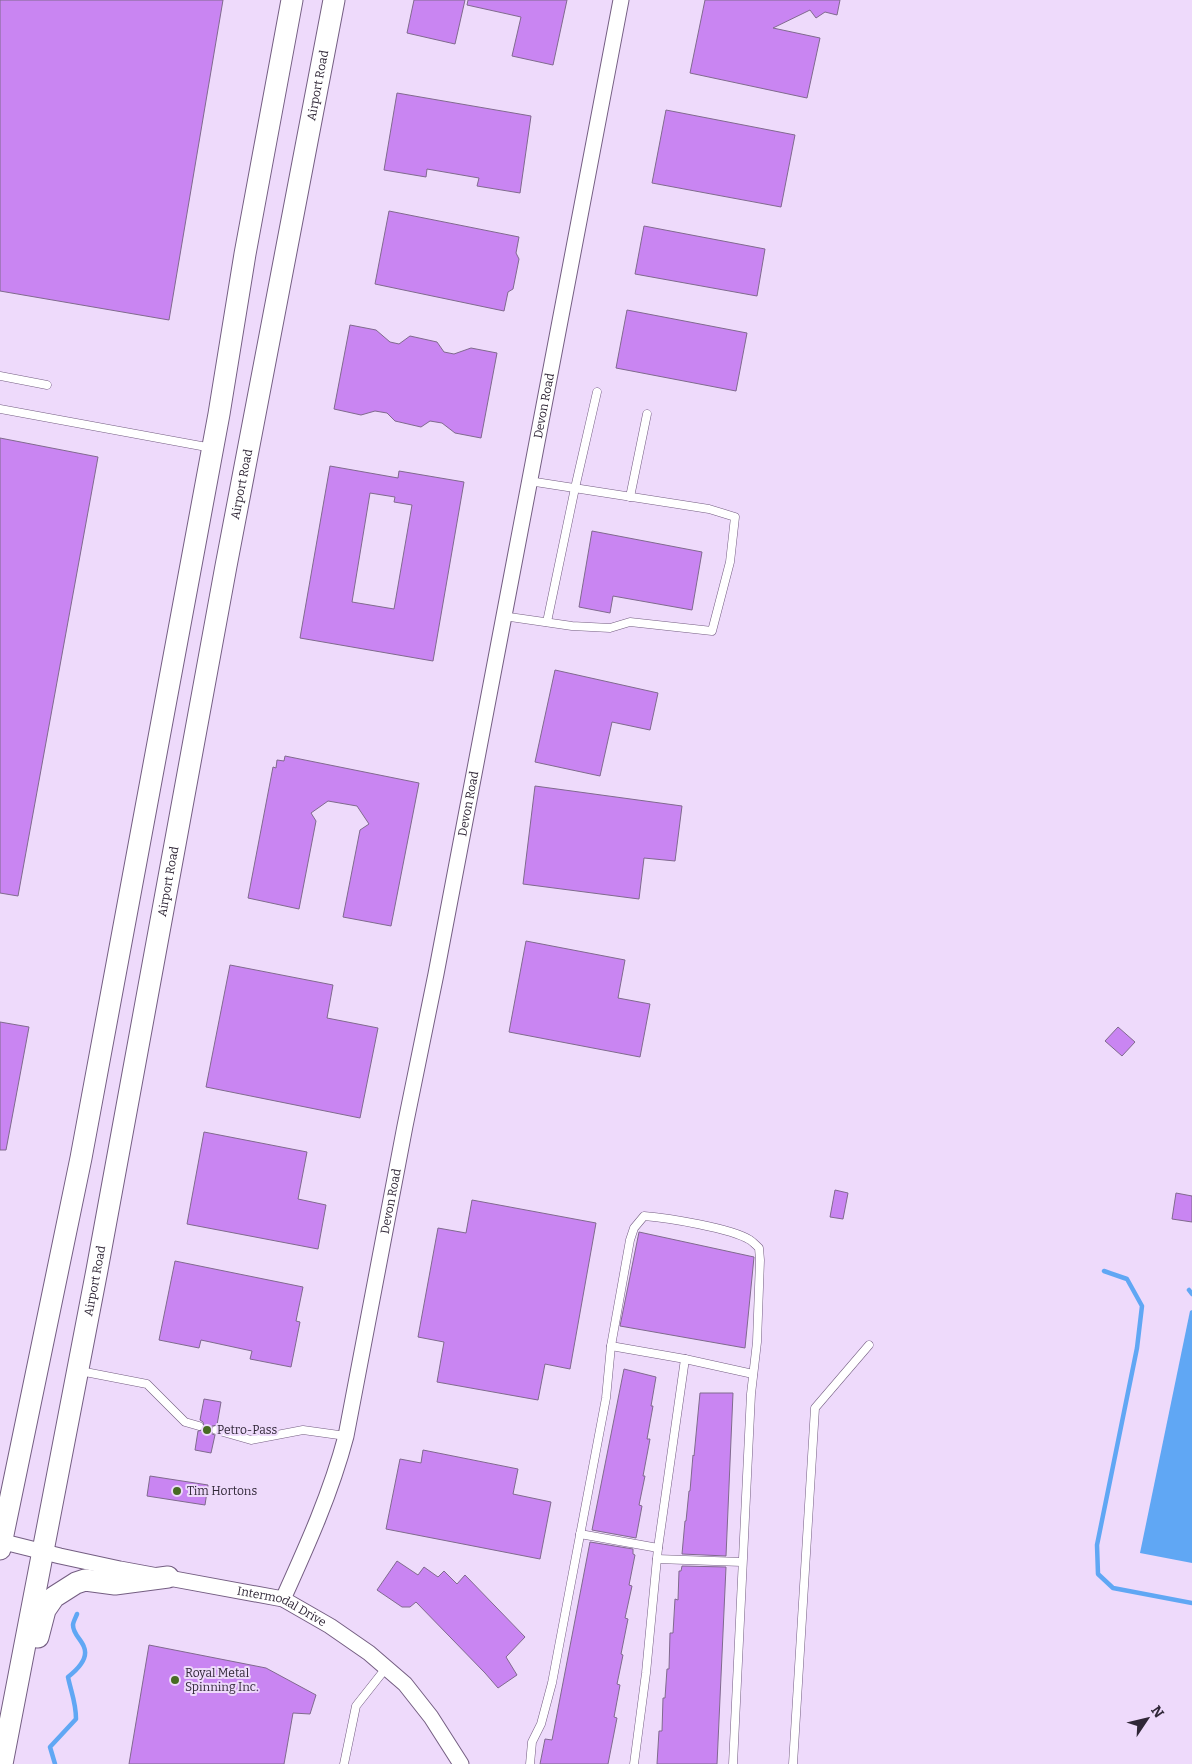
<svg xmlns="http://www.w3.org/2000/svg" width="1192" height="1764" font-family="Bitter,serif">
<rect width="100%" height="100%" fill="#eedafb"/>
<polygon fill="#60a7f4" points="1192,1310 1192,1563 1140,1553 1190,1311"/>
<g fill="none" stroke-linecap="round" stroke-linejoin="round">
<g stroke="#60a7f4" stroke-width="4.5">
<polyline points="1104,1271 1127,1279 1142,1306 1137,1348 1097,1545 1098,1574 1113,1588 1192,1603"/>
<polyline points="1189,1290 1192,1294"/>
<path d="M55,1764L50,1747L76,1719C76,1702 71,1692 68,1677C77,1670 89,1659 84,1647C81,1639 73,1634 73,1625C73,1622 76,1617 77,1614"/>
</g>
</g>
<g fill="#c985f2" stroke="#806a8e" fill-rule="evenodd">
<polygon points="0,0 223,0 169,320 0,291"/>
<polygon points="414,0 465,0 455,44 407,33"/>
<polygon points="468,0 567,0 553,65 512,56 521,17 467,5"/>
<polygon points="705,0 840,0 837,15 825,12 816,18 810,10 773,28 820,38 807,98 690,73"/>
<polygon points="397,93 531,116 520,193 477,186 479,178 427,169 426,177 384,170"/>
<polygon points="666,110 795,135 781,207 652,183"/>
<polygon points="389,211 519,237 516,253 519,259 513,289 508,292 504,311 375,284"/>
<polygon points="644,226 765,249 757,296 635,274"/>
<polygon points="627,310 747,333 736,391 616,368"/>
<polygon points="350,325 376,330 390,342 399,344 410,336 437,342 444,352 454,354 471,348 497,353 481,438 455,433 442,423 430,421 421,427 395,421 387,413 375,411 361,415 334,409"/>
<polygon points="0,438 98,457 18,896 0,893"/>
<path d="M330,466L398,478L399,471L464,482L433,661L300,638ZM370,493L395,497L394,502L412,505L394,609L352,602Z"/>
<polygon points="592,531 702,552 692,610 613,596 610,613 579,607"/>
<polygon points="555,670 658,693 650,730 612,722 600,776 535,762"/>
<polygon points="285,756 419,783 391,926 343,917 360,830 369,824 357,806 328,801 311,813 316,821 299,909 248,898 273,767 276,768 277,760 284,761"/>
<polygon points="535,786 682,806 675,861 644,858 639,899 523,884"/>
<polygon points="526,941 625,960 618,998 650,1004 640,1057 509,1032"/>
<polygon points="230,965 333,985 327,1018 378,1028 360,1118 206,1087"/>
<polygon points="0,1022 29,1027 6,1150 0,1150"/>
<polygon points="1118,1027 1135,1042 1122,1056 1105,1041"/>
<polygon points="204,1132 307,1152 298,1199 326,1205 318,1249 187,1224"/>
<polygon points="835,1190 848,1193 843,1219 830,1217"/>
<polygon points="1176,1193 1192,1196 1192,1222 1172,1219"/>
<polygon points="472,1200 596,1223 570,1369 545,1364 538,1400 437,1382 444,1342 418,1337 438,1228 466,1233"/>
<polygon points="639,1232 754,1257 745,1348 620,1326"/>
<polygon points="175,1261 303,1287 296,1321 300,1322 291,1367 250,1359 252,1351 201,1340 199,1348 159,1340"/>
<polygon points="624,1369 656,1377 651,1406 653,1406 647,1439 650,1439 643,1476 645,1476 639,1505 642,1506 636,1538 592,1530"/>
<polygon points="700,1393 733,1393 726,1556 682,1554 685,1521 686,1521 689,1491 690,1491 693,1455 694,1456"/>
<polygon points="204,1399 221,1402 217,1425 212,1426 211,1429 212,1434 215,1435 211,1453 195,1450 198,1431 203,1430 204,1427 203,1422 200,1420"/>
<polygon points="423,1450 518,1469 513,1494 551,1502 540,1559 386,1529 400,1459 421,1463"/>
<polygon points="150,1476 208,1485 205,1505 147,1496"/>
<polygon points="590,1542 633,1549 633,1554 635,1555 629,1585 632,1586 625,1618 628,1619 621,1654 623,1655 617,1684 620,1685 614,1717 617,1718 608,1764 540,1764 545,1739 552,1740"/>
<polygon points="397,1561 418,1575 424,1567 438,1577 444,1571 457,1584 465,1575 525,1637 506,1657 517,1675 498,1688 485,1673 416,1602 410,1607 402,1607 377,1590"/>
<polygon points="682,1566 726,1567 717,1764 657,1764 659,1731 662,1731 663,1698 665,1698 667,1669 669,1669 670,1633 673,1633 675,1599 678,1600 679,1571 681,1571"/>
<polygon points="149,1645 266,1668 316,1695 310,1714 293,1713 284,1764 129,1764"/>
</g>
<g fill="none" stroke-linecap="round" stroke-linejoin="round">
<g stroke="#745e82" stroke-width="9">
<g id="service">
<polyline points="0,376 47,385"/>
<polyline points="0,409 212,448"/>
<polyline points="630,497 647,414"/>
<polyline points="503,616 572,626 610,628 630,622 712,631 730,562 735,517 709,509 529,481"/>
<polyline points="547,622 575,488 597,392"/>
<polyline points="611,1346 685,1359 658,1548 646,1673 634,1764"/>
<polyline points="685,1359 753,1374"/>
<polyline points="80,1371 147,1384 185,1422 199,1426"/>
<polyline points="216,1430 251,1440 303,1430 346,1436"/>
<polyline points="580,1534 658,1548"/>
<polyline points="657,1559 742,1562"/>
<polyline points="344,1764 356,1706 386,1668"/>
<path d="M530,1764L532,1742L541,1724L552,1683L606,1398L611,1346L630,1240L634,1228L644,1216C668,1218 731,1228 750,1240C753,1242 756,1245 759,1248L760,1260L757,1342L751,1394L733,1764"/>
<polyline points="793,1764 815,1408 869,1345"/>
</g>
</g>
<g stroke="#745e82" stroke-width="17">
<g id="minor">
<path id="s1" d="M0,1541L60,1556L120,1569L283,1599L330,1626L369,1653L405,1684L431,1717L461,1764"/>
<path id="s2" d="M283,1599C307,1546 331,1493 346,1436L405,1126L436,974L621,0"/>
</g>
</g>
<g stroke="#745e82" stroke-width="23">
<g id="secondary">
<polyline points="0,1549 81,1158 219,414 245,254 292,0"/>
<polyline points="38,1637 45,1610 54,1597 76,1583 85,1580 115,1584 168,1577"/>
<path id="s3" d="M2,1764L97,1270L226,566L334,0"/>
</g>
</g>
<use href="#service" stroke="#fff" stroke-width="8"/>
<use href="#minor" stroke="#fff" stroke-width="15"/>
<use href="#secondary" stroke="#fff" stroke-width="21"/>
</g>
<g fill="#476b23" stroke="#eedafb" stroke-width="2">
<circle cx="207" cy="1430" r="5"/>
<circle cx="177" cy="1491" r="5"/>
<circle cx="175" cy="1680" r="5"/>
</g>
<g text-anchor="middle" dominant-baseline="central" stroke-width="4" stroke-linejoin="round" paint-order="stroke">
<g font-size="12" fill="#302737" stroke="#eedafb">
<text stroke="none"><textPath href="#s3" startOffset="1708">Airport Road</textPath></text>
<text stroke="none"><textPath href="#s2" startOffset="1224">Devon Road</textPath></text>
<text stroke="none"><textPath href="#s3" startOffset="1302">Airport Road</textPath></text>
<text stroke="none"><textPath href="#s2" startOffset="819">Devon Road</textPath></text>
<text stroke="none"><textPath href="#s3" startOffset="898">Airport Road</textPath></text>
<text stroke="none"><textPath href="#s2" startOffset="414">Devon Road</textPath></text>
<text stroke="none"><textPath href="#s3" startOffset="492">Airport Road</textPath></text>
<text stroke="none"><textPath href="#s1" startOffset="290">Intermodal Drive</textPath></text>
</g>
<g font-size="12" fill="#302737" stroke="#eedafb" text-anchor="start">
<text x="217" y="1430">Petro-Pass</text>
<text x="187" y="1491">Tim Hortons</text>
<text x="185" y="1673">Royal Metal<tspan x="185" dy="14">Spinning Inc.</tspan></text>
</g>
</g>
<g transform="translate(1147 1719) rotate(55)" stroke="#eedafb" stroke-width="4" paint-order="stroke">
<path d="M0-4L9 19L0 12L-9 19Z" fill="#302737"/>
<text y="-8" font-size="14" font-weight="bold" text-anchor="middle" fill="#302737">N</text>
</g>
</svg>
